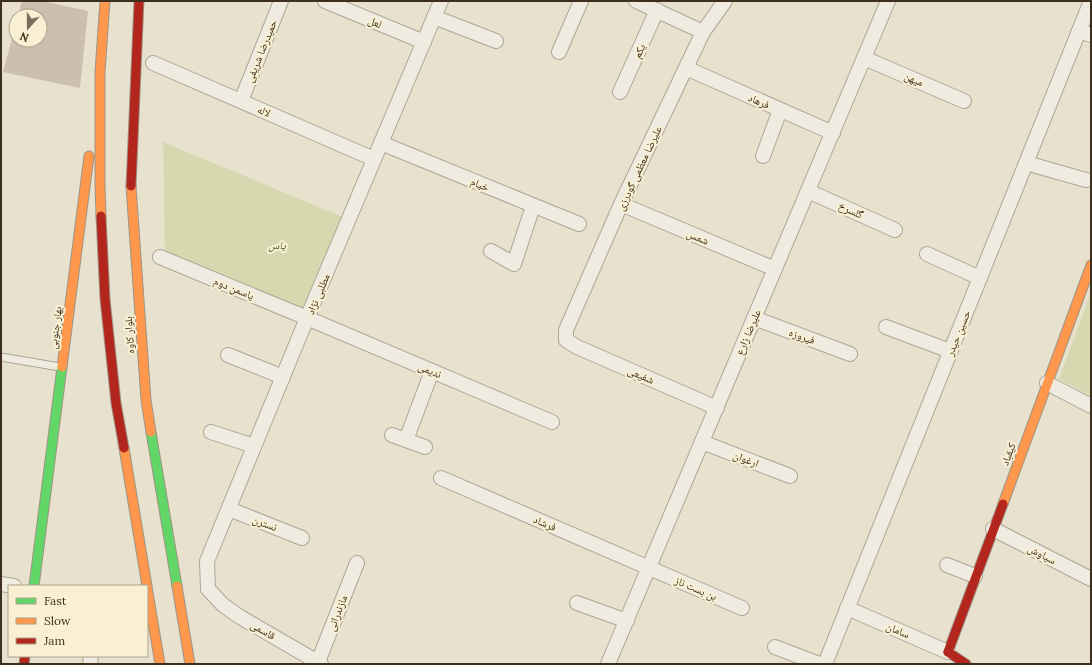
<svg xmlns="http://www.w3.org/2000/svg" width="1092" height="665" font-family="Lora,'Noto Naskh Arabic',serif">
<rect width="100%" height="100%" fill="#e8e1ce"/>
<g fill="#d6d9af">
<polygon points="163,142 345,218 306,312 165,253"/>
<polygon points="1091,292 1091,396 1059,379"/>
</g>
<polygon fill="#ccbfaf" points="22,1 42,1 88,11 80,88 3,72 16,24 16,40 40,40 40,16 18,16"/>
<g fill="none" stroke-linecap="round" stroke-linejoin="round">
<g stroke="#ada697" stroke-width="9">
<polyline id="lane" points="1,357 60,367"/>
</g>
<g stroke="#ada697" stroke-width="16">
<g id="street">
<polyline points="325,1 424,42"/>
<polyline points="636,1 703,32"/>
<polyline points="434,17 496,41"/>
<polyline points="1079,31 1091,35"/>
<polyline points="559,52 581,1"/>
<polyline points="864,58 964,101"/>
<polyline points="153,63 374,159"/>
<polyline points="686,68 833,133"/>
<polyline points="620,92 657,10"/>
<polyline points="241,101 281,1"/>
<polyline points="381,143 579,224"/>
<polyline points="763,156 780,110"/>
<polyline points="1026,163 1086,180"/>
<polyline points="808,191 895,230"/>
<polyline points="621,204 775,269"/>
<polyline points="491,251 514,264 533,206"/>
<polyline points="927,254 980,278"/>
<polyline points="160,257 307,318 552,422"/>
<polyline points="754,318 850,354"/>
<polyline points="886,327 950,351"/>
<polyline points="228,355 283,377"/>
<polyline points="1047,383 1091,406"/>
<polyline points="717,408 577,347 566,340 566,330 621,204 703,32 725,1"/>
<polyline points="211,432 254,446"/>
<polyline points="392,435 425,447"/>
<polyline points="406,440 432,371"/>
<polyline points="702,442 790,476"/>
<polyline points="441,478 742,608"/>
<polyline points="229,509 302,538"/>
<polyline points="993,529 1091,579"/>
<polyline points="947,565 975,576"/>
<polyline points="1,584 14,586"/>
<polyline points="577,603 627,621"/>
<polyline points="847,608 948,652"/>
<polyline points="775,647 819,664"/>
<polyline points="318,662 357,563"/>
<polyline points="90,664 91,656"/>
<polyline points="321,664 240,617 223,605 208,589 207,561 307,318 441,1"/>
<polyline points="608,664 888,1"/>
<polyline points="825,664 1091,1"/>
</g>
</g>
<g stroke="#9d9586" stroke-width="11">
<g id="fast">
<polyline points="151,432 177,586"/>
<polyline points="34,586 62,367"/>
</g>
</g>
<g stroke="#9d9586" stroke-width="11">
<g id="slow">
<polyline points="131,186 146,400 151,432"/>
<polyline points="101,216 100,185 100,72 105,1"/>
<polyline points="62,367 89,156"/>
<polyline points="124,448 147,586"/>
<polyline points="1003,504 1091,265"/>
<polyline points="177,586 190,664"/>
<polyline points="147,587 160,664"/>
</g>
</g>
<g stroke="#9d9586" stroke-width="11">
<g id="jam">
<polyline points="131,186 139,1"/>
<polyline points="101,216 105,299 116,403 124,448"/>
<polyline points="948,652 1003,504"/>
<polyline points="948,652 966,664"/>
<polyline points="24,664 25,656"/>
</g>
</g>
<use href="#lane" stroke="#efebe0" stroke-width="7"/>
<use href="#street" stroke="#efebe0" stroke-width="14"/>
<use href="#fast" stroke="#63d668" stroke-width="9"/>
<use href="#slow" stroke="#ff974d" stroke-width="9"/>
<use href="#jam" stroke="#b3261e" stroke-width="9"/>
</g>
<g text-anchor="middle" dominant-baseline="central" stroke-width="4" stroke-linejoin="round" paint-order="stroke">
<g font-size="11" fill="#3d2e1d" stroke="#f9f0d4">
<text transform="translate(375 22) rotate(23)">لعل</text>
<text transform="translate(261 51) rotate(-68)">حمیدرضا شریفی</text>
<text transform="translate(639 51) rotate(-66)">یکم</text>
<text transform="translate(914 79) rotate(23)">میهن</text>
<text transform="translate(759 101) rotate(24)">فرهاد</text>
<text transform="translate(264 111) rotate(23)">لاله</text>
<text transform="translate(639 168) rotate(-65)">علیرضا معظمی گودرزی</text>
<text transform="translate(480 184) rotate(22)">خیام</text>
<text transform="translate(851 210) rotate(24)">گلسرخ</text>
<text transform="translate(698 237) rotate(23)">شمس</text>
<text transform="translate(234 288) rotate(22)">یاسمن دوم</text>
<text transform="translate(318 294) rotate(-67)">مطلبی نژاد</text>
<text transform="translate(55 328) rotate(-83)">بهار جنوبی</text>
<text transform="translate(748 332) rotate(-67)">علیرضا زارع</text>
<text transform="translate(958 333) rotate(-68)">حسین حیدر</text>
<text transform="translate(129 335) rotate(-94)">بلوار کاوه</text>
<text transform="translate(802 336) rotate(20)">فیروزه</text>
<text transform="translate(430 370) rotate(23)">ندیمی</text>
<text transform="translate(641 375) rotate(23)">شفیعی</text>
<text transform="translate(1008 454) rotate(-70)">کیقباد</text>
<text transform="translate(746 459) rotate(21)">ارغوان</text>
<text transform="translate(265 523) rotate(21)">نسترن</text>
<text transform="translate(545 523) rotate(23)">فرشاد</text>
<text transform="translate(1042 554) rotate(27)">سیاوش</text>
<text transform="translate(696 588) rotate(23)">بن بست ناز</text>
<text transform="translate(337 613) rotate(-69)">مازندرانی</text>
<text transform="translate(263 630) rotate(30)">قاسمی</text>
<text transform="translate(898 630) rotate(23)">سامان</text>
</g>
<g font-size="11" font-style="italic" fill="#4a5b22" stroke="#f9f0d4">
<text x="277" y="245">یاس</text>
</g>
</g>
<rect width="1092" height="665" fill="none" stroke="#3d2e1d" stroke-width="4"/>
<rect x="8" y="585" width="140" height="72" fill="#f9f0d4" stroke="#aea28b"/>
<rect x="16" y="598" width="20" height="6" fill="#63d668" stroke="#aea28b"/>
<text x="44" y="605" font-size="12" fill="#3d2e1d">Fast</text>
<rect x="16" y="618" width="20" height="6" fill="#ff974d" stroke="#aea28b"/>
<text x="44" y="625" font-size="12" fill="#3d2e1d">Slow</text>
<rect x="16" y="638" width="20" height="6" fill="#b3261e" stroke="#aea28b"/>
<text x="44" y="645" font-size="12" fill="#3d2e1d">Jam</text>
<g transform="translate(28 28) rotate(201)"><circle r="19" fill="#f9f0d4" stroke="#aea28b"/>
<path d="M0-3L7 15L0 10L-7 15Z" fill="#796d5b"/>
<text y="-6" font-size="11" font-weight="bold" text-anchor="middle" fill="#3d2e1d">N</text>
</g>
</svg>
